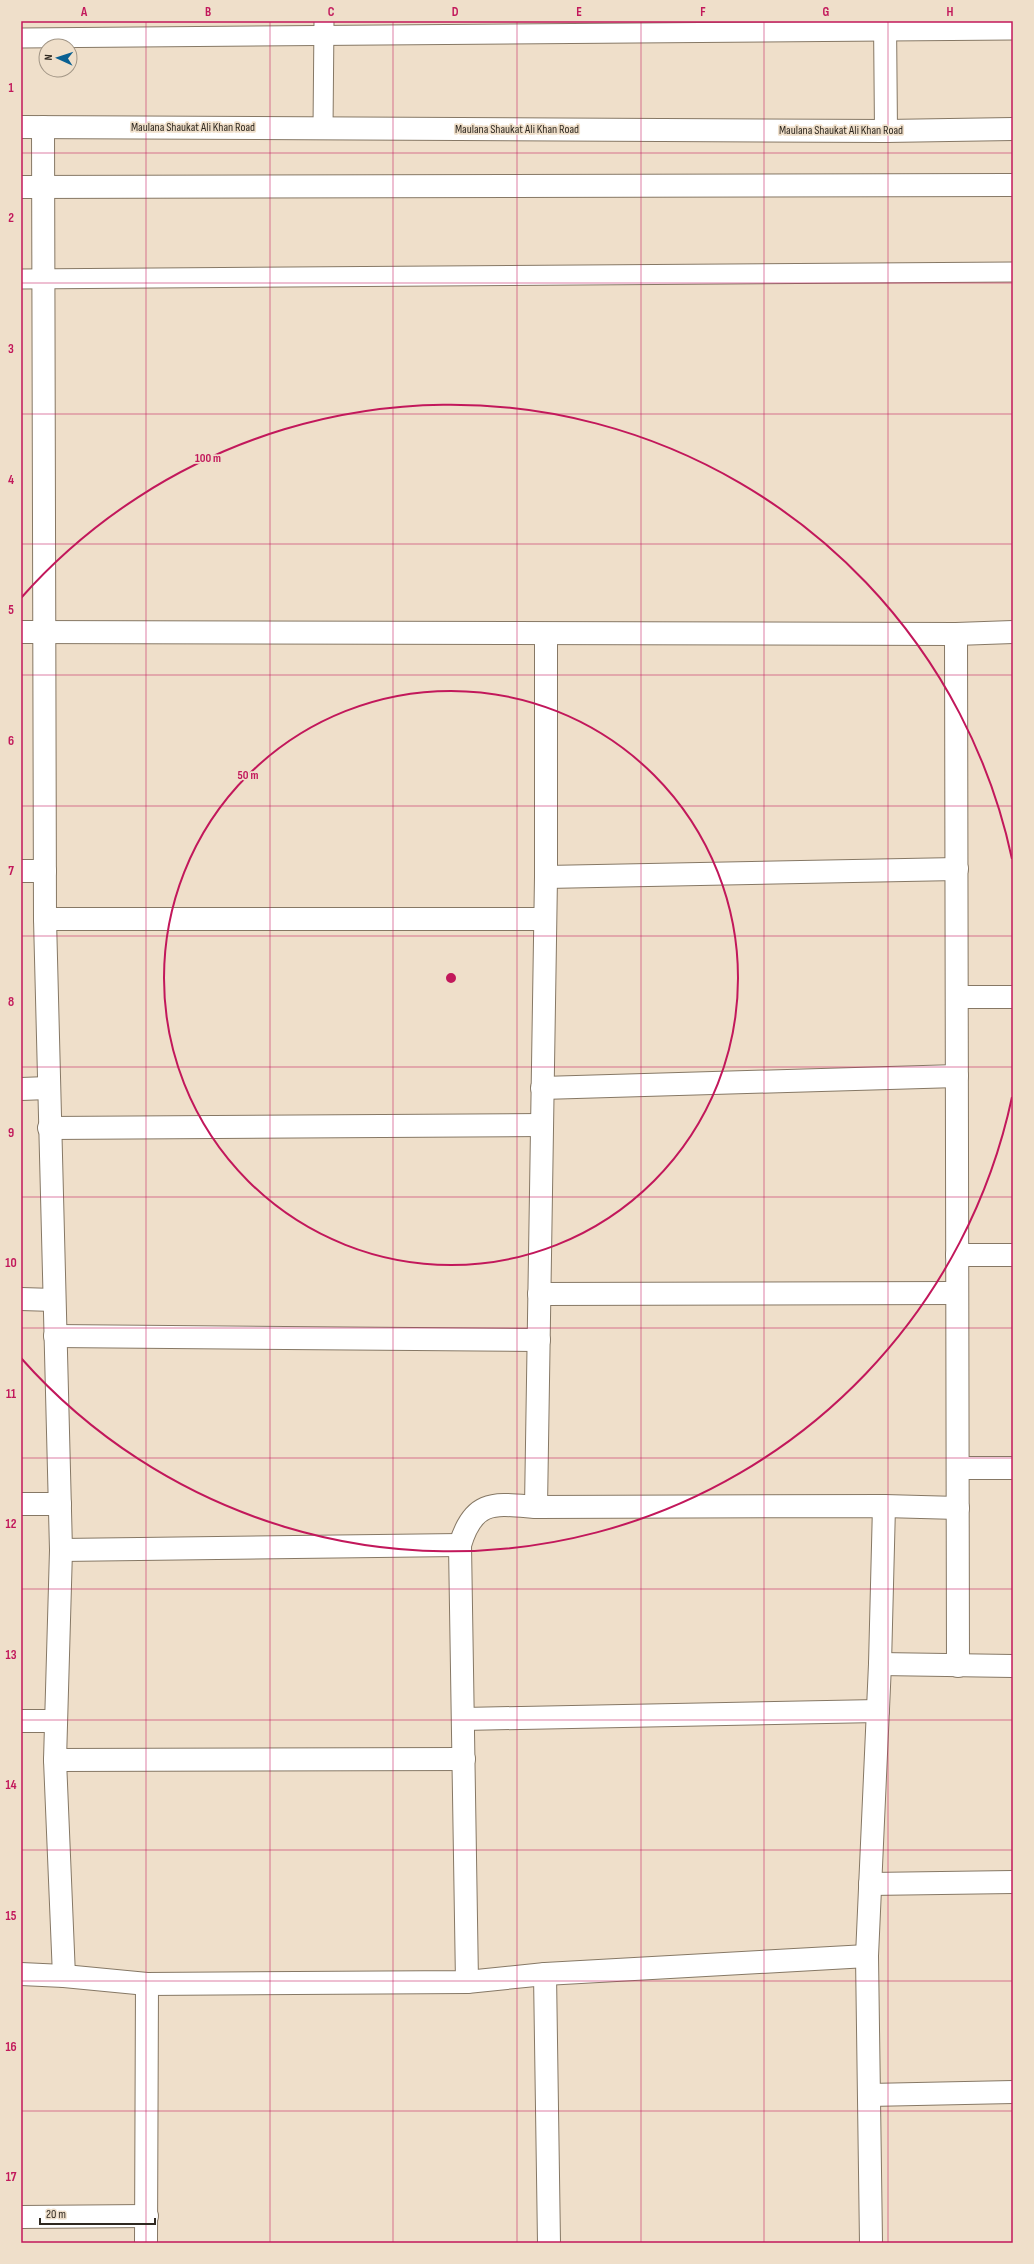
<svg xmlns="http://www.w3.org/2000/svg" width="1034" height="2264" font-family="'Sofia Sans Condensed',sans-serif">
<rect width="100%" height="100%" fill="#efdfca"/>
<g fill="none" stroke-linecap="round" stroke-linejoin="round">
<g stroke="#867865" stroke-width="21">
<g id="service">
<polyline points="21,38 1013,30"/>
<polyline points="323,128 324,21"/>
<polyline points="21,279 1013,272"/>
</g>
</g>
<g stroke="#867865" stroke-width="24">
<g id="minor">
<polyline points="885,21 886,131"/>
<polyline points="43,127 45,919 61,1550 55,1760 64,1976"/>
<polyline points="21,632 956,634 1013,632"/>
<polyline points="956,634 958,1666"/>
<polyline points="21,871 45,871"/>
<polyline points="546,877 957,869"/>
<polyline points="45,919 545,919"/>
<polyline points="957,997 1013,997"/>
<polyline points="542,1088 957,1076"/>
<polyline points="21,1089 48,1088"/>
<polyline points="49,1128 542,1125"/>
<polyline points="957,1255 1013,1255"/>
<polyline points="539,1294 957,1293"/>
<polyline points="21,1299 54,1300"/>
<polyline points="55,1336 539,1340"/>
<polyline points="958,1468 1013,1468"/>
<polyline points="21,1504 60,1504"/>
<polyline points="536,1507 546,877 546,634"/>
<polyline points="61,1550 460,1545"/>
<polyline points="880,1664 1013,1666"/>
<polyline points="463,1719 878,1711"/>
<polyline points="21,1721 56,1721"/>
<polyline points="55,1760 464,1759"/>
<polyline points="870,1884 1013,1882"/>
<polyline points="21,1974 64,1976 147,1984 467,1982 545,1974 867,1956"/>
<polyline points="545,1974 549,2243"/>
<path d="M467,1982L460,1545C474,1498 496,1504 536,1507L884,1506L958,1508"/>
<polyline points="869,2095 1013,2092"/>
<polyline points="21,2217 147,2216"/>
<polyline points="146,2243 147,1984"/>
<polyline points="871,2243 867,1956 880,1664 884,1506"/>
</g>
</g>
<g stroke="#867865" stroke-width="24">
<g id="secondary">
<polyline points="21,127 886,131 1013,129"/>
<polyline points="21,187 1013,185"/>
</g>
</g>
<use href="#service" stroke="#fff" stroke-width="19"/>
<use href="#minor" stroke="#fff" stroke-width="22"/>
<use href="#secondary" stroke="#fff" stroke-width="22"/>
</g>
<path fill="none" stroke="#c2185b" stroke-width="1" stroke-opacity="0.55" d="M146,21V2243M270,21V2243M393,21V2243M517,21V2243M641,21V2243M764,21V2243M888,21V2243M21,153H1013M21,283H1013M21,414H1013M21,544H1013M21,675H1013M21,806H1013M21,936H1013M21,1067H1013M21,1197H1013M21,1328H1013M21,1458H1013M21,1589H1013M21,1720H1013M21,1850H1013M21,1981H1013M21,2111H1013"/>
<g fill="none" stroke="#c2185b" stroke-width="2">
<circle cx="451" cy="978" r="287"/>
<path d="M1012 1097A574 574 0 0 1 21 1358M21 598A574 574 0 0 1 1012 859"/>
</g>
<g text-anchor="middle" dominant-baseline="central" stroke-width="3.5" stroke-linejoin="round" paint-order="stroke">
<g font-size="12" fill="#2f2921" stroke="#efdfca">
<text x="193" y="127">Maulana Shaukat Ali Khan Road</text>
<text x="517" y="129">Maulana Shaukat Ali Khan Road</text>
<text x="841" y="130">Maulana Shaukat Ali Khan Road</text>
</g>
</g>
<circle cx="451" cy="978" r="6" fill="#c2185b" stroke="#efdfca" stroke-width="2"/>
<g font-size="12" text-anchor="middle" font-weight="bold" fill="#c2185b" stroke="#efdfca" stroke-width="3.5" stroke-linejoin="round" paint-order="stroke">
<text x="208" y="462">100 m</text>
<text x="248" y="779">50 m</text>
</g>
<rect width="1034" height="2264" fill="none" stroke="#efdfca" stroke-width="44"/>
<g transform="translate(58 58) rotate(273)"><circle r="19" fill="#efdfca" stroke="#a29686"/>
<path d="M0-3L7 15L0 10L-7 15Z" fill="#096092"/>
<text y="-6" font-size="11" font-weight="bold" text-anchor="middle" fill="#2f2921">N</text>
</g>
<path d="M40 2218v6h115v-6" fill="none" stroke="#2f2921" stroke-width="2"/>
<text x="46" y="2218" font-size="12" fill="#2f2921" stroke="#efdfca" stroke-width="3" paint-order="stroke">20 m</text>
<rect x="22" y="22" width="990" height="2220" fill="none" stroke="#c2185b" stroke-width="1.5"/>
<g font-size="13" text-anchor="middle" font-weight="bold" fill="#c2185b">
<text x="84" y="16">A</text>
<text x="208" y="16">B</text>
<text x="331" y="16">C</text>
<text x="455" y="16">D</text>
<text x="579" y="16">E</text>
<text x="703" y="16">F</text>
<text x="826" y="16">G</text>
<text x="950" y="16">H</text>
<text x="11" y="92">1</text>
<text x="11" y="222">2</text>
<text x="11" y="353">3</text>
<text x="11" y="484">4</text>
<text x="11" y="614">5</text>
<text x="11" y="745">6</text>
<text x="11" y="875">7</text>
<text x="11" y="1006">8</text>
<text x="11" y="1137">9</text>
<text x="11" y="1267">10</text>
<text x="11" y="1398">11</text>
<text x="11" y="1528">12</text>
<text x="11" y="1659">13</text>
<text x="11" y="1789">14</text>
<text x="11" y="1920">15</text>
<text x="11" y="2051">16</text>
<text x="11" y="2181">17</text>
</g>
</svg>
